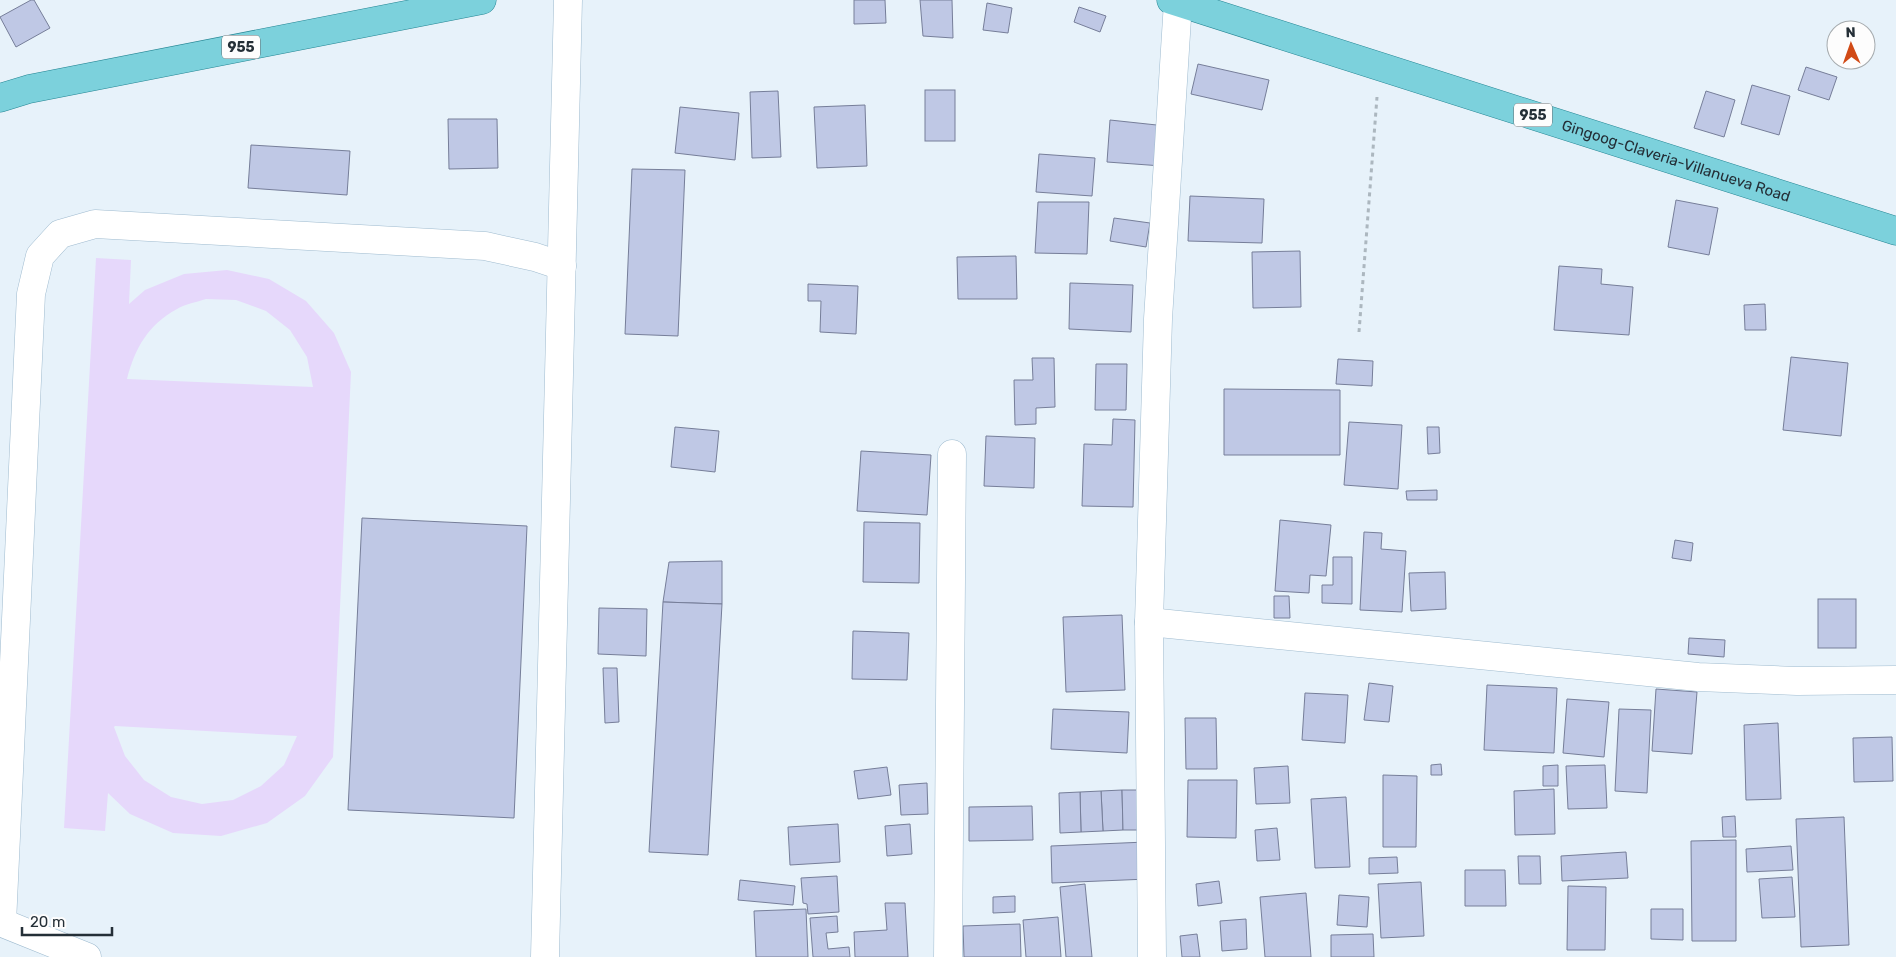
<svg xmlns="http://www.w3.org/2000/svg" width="1896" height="957" font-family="Rubik,sans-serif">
<rect width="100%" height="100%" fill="#e7f2fa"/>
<path fill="#e6d8fb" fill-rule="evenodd" d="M96,258L131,260L129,304L145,290L184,274L227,270L269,279L306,301L334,333L351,372L333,757L305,796L267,823L221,836L173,833L130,814L108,793L105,831L64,828ZM206,299L236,300L266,311L290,330L307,357L313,387L127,379C135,348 148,325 177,309C185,304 197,302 206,299ZM114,727L115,726L297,736L284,765L261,786L233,800L202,804L171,797L144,780L125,756Z"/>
<g fill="#bfc8e5" stroke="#767e99">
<polygon points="31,0 34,0 50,28 16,47 0,17"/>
<polygon points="854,0 885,0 886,23 854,24"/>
<polygon points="920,0 952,0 953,38 923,36"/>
<polygon points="987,3 1012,8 1008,33 983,30"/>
<polygon points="1079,7 1106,16 1100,32 1074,22"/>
<polygon points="1198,64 1269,80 1262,110 1191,94"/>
<polygon points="1806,67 1837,77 1829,100 1798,90"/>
<polygon points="1752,85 1790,96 1779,135 1741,124"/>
<rect x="925" y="90" width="30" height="51"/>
<polygon points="778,91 781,157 752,158 750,92"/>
<polygon points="1706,91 1735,100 1724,137 1694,128"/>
<polygon points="865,105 867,166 817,168 814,107"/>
<polygon points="680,107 739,113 735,160 675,153"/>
<polygon points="448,119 497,119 498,168 449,169"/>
<polygon points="1110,120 1166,126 1162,166 1107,162"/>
<polygon points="251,145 350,151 347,195 248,188"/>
<polygon points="1039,154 1095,158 1092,196 1036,192"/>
<polygon points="632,169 685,170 678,336 625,334"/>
<polygon points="1190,196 1264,199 1262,243 1188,241"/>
<polygon points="1676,200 1718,208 1709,255 1668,247"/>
<polygon points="1038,202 1089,202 1087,254 1035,253"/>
<polygon points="1114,218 1150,223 1146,247 1110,241"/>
<polygon points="1300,251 1301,307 1253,308 1252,252"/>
<polygon points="1016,256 1017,299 958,299 957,257"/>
<polygon points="1559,266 1602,269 1601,284 1633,287 1629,335 1554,330"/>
<polygon points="1070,283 1133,285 1131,332 1069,329"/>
<polygon points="808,284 858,286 856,334 820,332 821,301 808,301"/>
<polygon points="1765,304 1766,330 1745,330 1744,305"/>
<polygon points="1791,357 1848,363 1841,436 1783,430"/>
<polygon points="1032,358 1054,358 1055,407 1036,408 1036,424 1015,425 1014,380 1033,380"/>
<polygon points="1338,359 1373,361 1372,386 1336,384"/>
<polygon points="1096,364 1127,364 1126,410 1095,410"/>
<polygon points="1224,389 1340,390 1340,455 1224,455"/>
<polygon points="1113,419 1135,420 1133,507 1082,506 1084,444 1112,445"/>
<polygon points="1349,422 1402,425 1398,489 1344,485"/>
<polygon points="675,427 719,431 715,472 671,467"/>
<polygon points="1427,427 1439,427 1440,453 1428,454"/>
<polygon points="986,436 1035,438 1034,488 984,486"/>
<polygon points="861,451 931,455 927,515 857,511"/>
<polygon points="1437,490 1437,500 1407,500 1406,491"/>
<polygon points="362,518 527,526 514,818 348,810"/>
<polygon points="1280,520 1331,525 1326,576 1310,575 1309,593 1275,591"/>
<polygon points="864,522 920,523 919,583 863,582"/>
<polygon points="1364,532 1382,533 1381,549 1406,551 1402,612 1360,610"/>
<polygon points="1675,540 1693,543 1691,561 1672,558"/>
<polygon points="1333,557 1352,557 1352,604 1322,603 1322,585 1333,585"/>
<polygon points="722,561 722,604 663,602 669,562"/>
<polygon points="1445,572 1446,609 1411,611 1409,573"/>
<polygon points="1274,596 1289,596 1290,618 1274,618"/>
<rect x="1818" y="599" width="38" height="49"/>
<polygon points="663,602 722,604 708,855 649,852"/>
<polygon points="599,608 647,609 646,656 598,654"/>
<polygon points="1122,615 1125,690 1066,692 1063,617"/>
<polygon points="853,631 909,633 907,680 852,679"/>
<polygon points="1689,638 1725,640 1724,657 1688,654"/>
<polygon points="603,668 617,668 619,722 605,723"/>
<polygon points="1369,683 1393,686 1389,722 1364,720"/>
<polygon points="1487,685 1557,688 1554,753 1484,750"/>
<polygon points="1656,689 1697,692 1692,754 1652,751"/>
<polygon points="1305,693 1348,695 1345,743 1302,740"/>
<polygon points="1567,699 1609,702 1604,757 1563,753"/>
<polygon points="1053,709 1129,712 1127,753 1051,749"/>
<polygon points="1619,709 1651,710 1647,793 1615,791"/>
<polygon points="1185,718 1216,718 1217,769 1186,769"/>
<polygon points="1778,723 1781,799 1746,800 1744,725"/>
<polygon points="1892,737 1893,781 1854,782 1853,738"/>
<polygon points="1441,764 1442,775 1431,775 1431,765"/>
<polygon points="1558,765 1558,786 1543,786 1543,766"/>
<polygon points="1605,765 1607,808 1568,809 1566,766"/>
<polygon points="1288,766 1290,803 1256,804 1254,768"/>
<polygon points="887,767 891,795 858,799 854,771"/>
<polygon points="1383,775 1417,776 1416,847 1383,847"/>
<polygon points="1188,780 1237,780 1236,838 1187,837"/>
<polygon points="927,783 928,814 901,815 899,785"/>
<polygon points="1554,789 1555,834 1515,835 1514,791"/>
<polygon points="1122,790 1123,830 1103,831 1101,791"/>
<polygon points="1122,790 1143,790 1145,830 1123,830"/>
<polygon points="1101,791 1103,831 1081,832 1080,792"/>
<polygon points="1080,792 1081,832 1060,833 1059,793"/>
<polygon points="1346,797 1350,867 1315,868 1311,799"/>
<polygon points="1032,806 1033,840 969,841 969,807"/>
<polygon points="1735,816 1736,837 1723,837 1722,817"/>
<polygon points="1844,817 1849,945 1801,947 1796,819"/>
<polygon points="838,824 840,862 790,865 788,827"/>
<polygon points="910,824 912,854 887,856 885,826"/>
<polygon points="1277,828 1280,860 1257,861 1255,830"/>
<polygon points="1736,840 1736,941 1692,941 1691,841"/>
<polygon points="1146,842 1148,879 1052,883 1051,846"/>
<polygon points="1791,846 1793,870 1747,872 1746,849"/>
<polygon points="1626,852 1628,878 1562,881 1561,856"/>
<polygon points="1518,856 1540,856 1541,884 1519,884"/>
<polygon points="1397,857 1398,873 1369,874 1369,858"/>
<polygon points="1465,870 1505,870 1506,906 1465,906"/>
<polygon points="837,876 839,912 808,914 807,904 803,903 801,878"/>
<polygon points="1792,877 1795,917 1762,918 1759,879"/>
<polygon points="740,880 795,886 793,905 738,900"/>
<polygon points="1219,881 1222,903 1198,906 1196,884"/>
<polygon points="1421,882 1424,936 1381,938 1378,884"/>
<polygon points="1085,884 1092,957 1066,957 1060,887"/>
<polygon points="1568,886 1606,887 1605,950 1567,950"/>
<polygon points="1306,893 1311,957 1265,957 1260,897"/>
<polygon points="1339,895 1369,897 1367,927 1337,925"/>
<polygon points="1015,896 1015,912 993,913 993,897"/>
<polygon points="885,903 905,903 908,957 855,957 854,932 887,930"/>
<polygon points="806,909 808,957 756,957 754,911"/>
<polygon points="1651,909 1683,909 1683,940 1651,939"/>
<polygon points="837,916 838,932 826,933 828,949 849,947 850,957 813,957 810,918"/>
<polygon points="1058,917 1061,957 1026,957 1023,920"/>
<polygon points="1246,919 1247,949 1222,951 1220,921"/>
<polygon points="1020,924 1021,957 964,957 963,926"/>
<polygon points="1197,934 1200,957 1182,957 1180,936"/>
<polygon points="1373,934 1374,957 1331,957 1331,935"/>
</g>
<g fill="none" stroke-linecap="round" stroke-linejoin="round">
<g stroke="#9fbbcf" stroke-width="29">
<g id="minor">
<polyline points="1149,622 1698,677 1797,681 1896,680"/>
<polyline points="0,922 87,957"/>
<polyline points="2,923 31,294 40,256 60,234 95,224 485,246 535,257 562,266"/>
<polyline points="545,957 568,0"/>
<polyline points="948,957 952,454"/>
<polyline points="1152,957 1149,622 1158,319 1178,2"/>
</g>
</g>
<g stroke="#258593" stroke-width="29">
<g id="major">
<path id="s1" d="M1171,0L1896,231"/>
<polyline points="0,98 29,89 482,0"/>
</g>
</g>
<polyline stroke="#acb7bf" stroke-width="3" stroke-dasharray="4 4" stroke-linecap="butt" points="1359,332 1377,97"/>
<use href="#minor" stroke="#fff" stroke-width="28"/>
<use href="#major" stroke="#7cd1dc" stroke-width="28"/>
</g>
<g text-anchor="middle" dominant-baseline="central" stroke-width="4" stroke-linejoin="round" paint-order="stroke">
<g fill="#fdfdfd" stroke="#656d72" stroke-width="1">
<rect x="222" y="35.5" width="38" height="23" rx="4"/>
<rect x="1514" y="103.5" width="38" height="23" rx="4"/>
</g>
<g font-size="14" font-weight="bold" fill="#242f37">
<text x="241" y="47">955</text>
<text x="1533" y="115">955</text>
</g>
<g font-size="15" fill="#242f37" stroke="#fdfdfd">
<text stroke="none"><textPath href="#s1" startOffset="530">Gingoog-Claveria-Villanueva Road</textPath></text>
</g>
</g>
<g transform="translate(1851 45) rotate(358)"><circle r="24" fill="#fdfdfd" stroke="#a6abae"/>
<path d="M0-4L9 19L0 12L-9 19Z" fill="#d14a16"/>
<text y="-8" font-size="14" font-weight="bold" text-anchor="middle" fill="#242f37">N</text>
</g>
<path d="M22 927v8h90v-8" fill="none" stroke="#242f37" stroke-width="2.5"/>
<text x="30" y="927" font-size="15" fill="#242f37" stroke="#fdfdfd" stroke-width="4" paint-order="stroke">20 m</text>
</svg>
